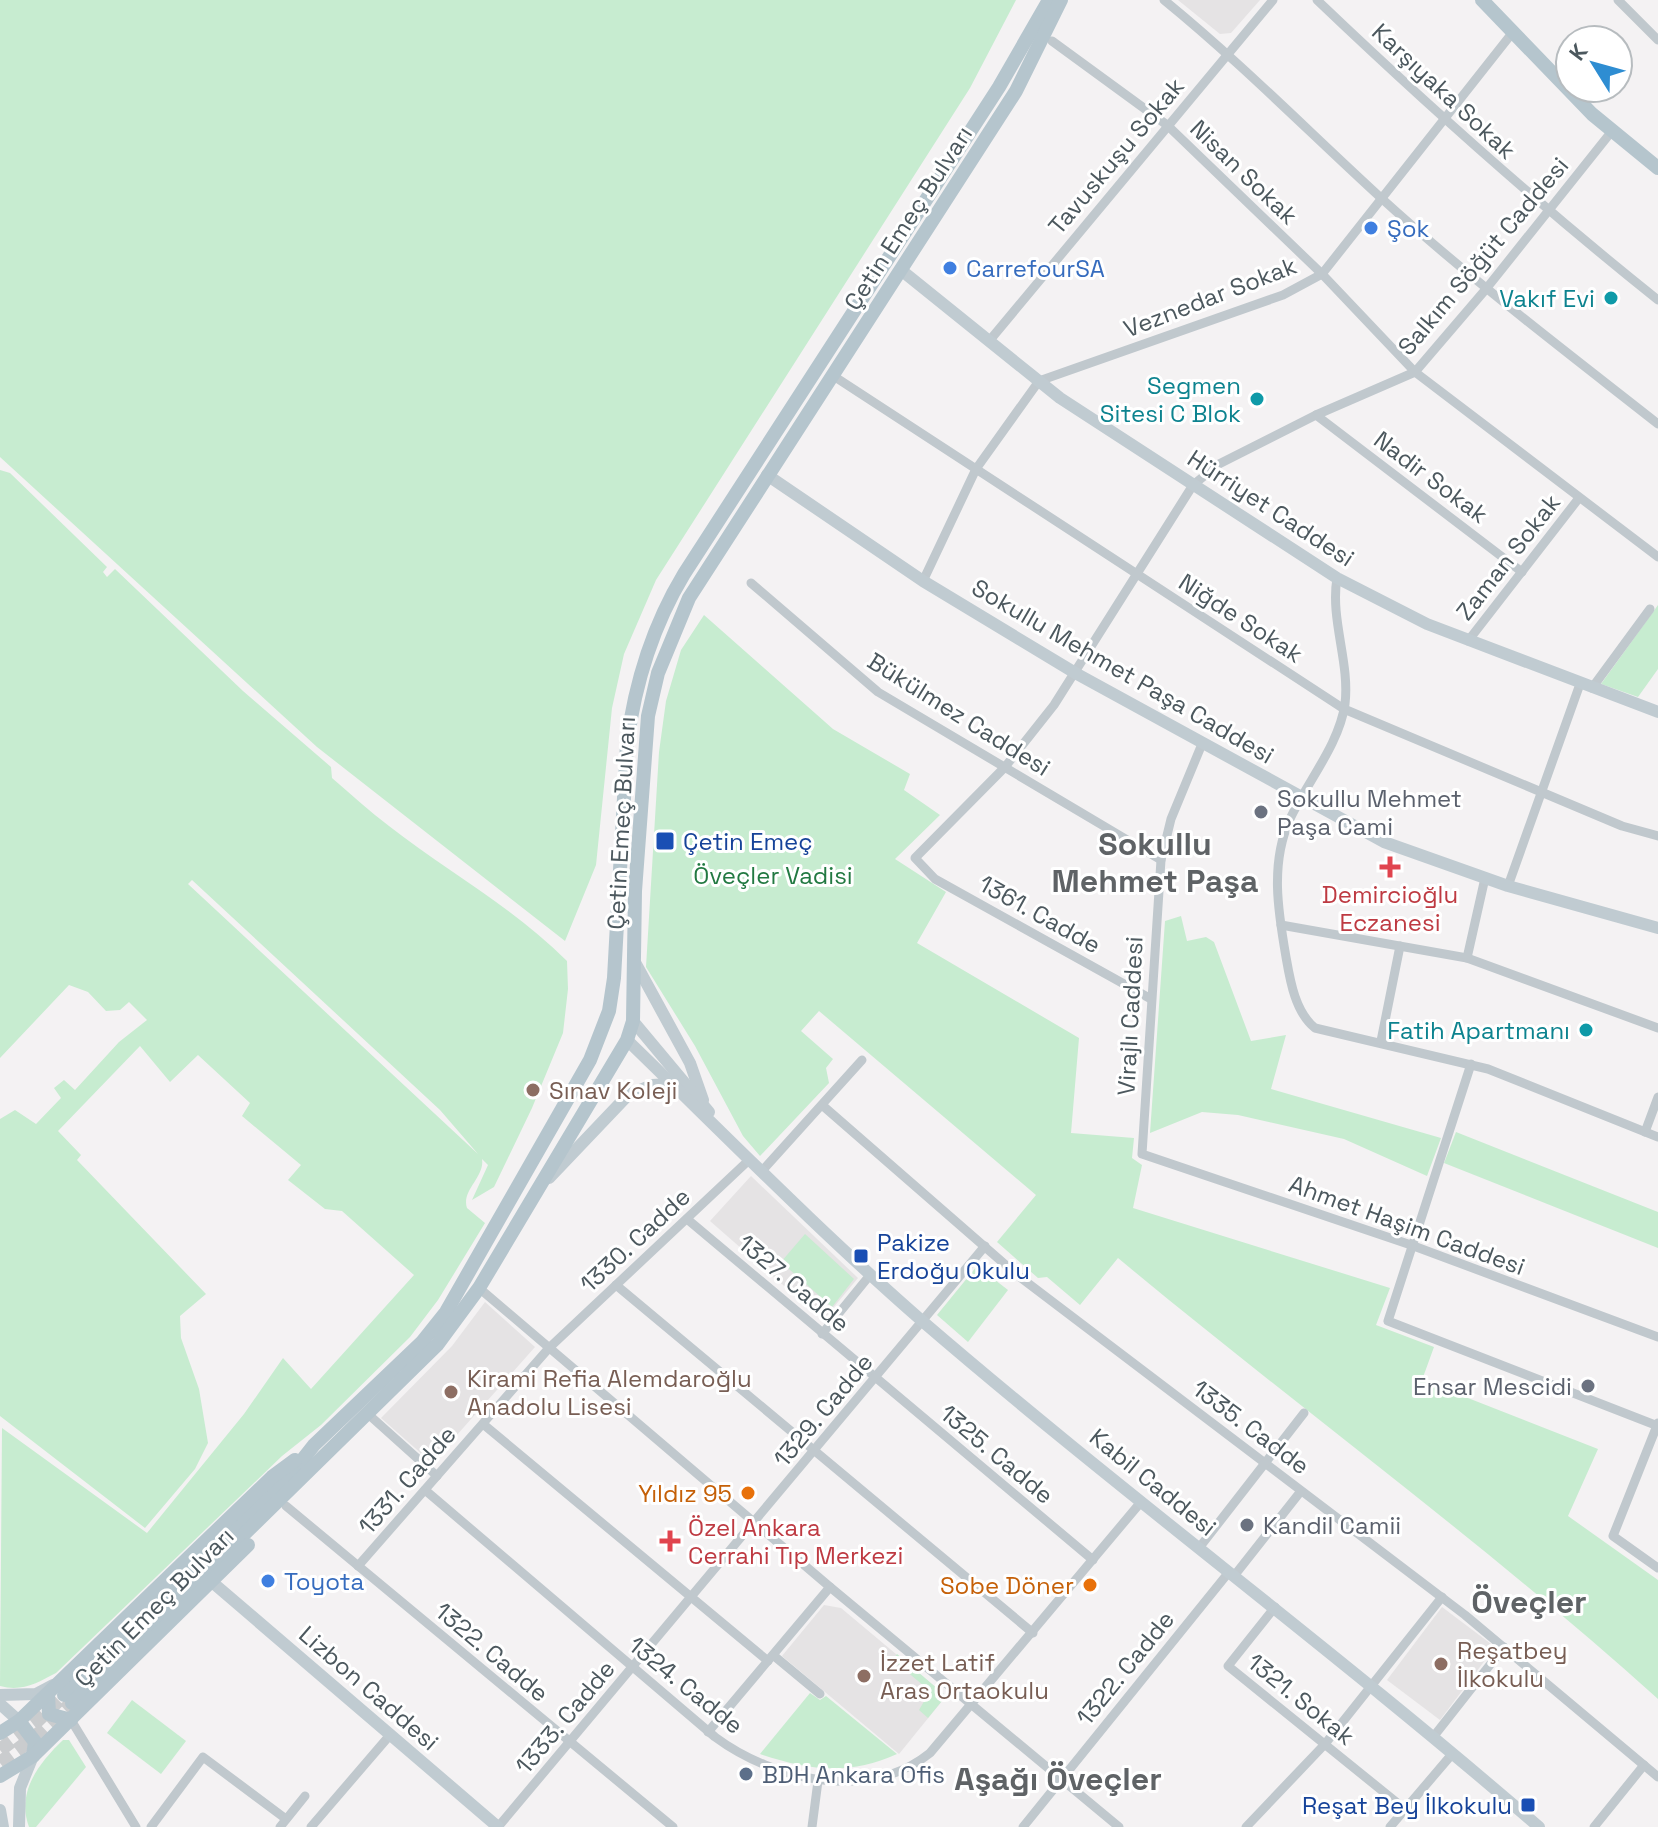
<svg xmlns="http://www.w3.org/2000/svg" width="1658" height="1827" font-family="'Space Grotesk',sans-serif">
<rect width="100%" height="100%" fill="#f4f2f3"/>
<g fill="#e5e3e4">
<polygon points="1178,0 1260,0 1231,33 1220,34"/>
<polygon points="751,1176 858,1278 823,1320 710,1221"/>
<polygon points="485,1302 535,1347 432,1463 381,1418 452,1346"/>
<polygon points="824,1605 841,1608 946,1696 899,1754 782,1656"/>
<polygon points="1442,1607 1495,1647 1440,1720 1387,1680"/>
</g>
<g fill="#c7ecd0" fill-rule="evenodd">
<polygon points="0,0 1016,0 970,88 656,580 624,654 612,708 596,865 565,941 317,747 0,457"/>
<path d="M0,470L10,473L107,567L103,572L107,577L115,569L243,691L331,767L332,778C351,794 369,811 389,826C448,872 513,907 567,961L568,989L563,1033L532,1108L494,1187L472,1200L488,1165L482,1159C485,1177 461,1190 467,1208L485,1223L438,1300L410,1337L321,1425L282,1456L56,1673C37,1683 22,1692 0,1686L2,1428L147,1533L244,1414L283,1358L311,1389L414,1275L342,1211L325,1209L288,1180L301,1165L242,1116L250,1103L198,1055L170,1082L140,1046L58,1131L81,1155L77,1160L206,1294L180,1316L181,1338L199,1389L208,1443L195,1469L145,1528L0,1416V1119L15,1110L36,1124L61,1098L54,1088L64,1080L75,1090L119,1042L147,1020L129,1002L120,1010L106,1011L88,992L69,985L0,1058ZM192,880L440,1110L478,1154L188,884Z"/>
<polygon points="1658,605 1658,669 1638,697 1601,684"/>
<path d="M704,615L833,729L910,774L904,790L940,815L895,859L946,892L917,943L1079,1038L1071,1133L1134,1138L1132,1158L1142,1165L1133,1208L1390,1288L1376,1325L1434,1347L1422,1380L1598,1449L1568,1516L1658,1580V1699C1485,1543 1297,1407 1118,1258L1080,1305L1047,1277L1038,1278L997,1242L1036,1195L819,1011L801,1031L833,1059L826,1068L829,1083L760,1156L743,1136L695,1046L646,967L659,752L666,701L681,650Z"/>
<polygon points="1181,916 1187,941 1206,937 1214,942 1251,1041 1286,1035 1271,1089 1441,1138 1427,1176 1344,1139 1238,1115 1202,1112 1150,1133 1165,921"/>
<polygon points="1456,1132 1658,1212 1658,1248 1444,1163"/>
<polygon points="805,1234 854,1279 832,1307 781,1262"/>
<polygon points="977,1266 1008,1290 968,1342 937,1315"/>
<polygon points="897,1654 946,1696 928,1718 919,1710 930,1691 893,1660"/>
<path d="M810,1693L820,1700L826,1696L897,1754C849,1776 808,1770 760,1754Z"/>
<polygon points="132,1700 186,1741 161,1774 107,1733"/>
<path d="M63,1740H69L86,1767L36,1827H29C16,1792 39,1763 63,1740Z"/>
</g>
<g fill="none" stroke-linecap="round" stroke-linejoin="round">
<g stroke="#caccce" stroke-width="14" stroke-dasharray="14 7" stroke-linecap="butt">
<polyline points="0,1750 34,1724 64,1695"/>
<polyline points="0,1763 41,1732 72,1703"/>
</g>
<g stroke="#c0c8cd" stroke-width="9">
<path d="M1164,0C1240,62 1308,131 1380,197C1469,278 1564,350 1658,424"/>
<path d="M1317,0C1427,105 1539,205 1658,300"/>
<polyline points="1618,0 1658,40"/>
<polyline points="1052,41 1167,125 1322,274 1415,372 1658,557"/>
<polyline points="990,340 1273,0"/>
<polyline points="832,375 1344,709 1622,826 1658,836"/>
<polyline points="1316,415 1522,572"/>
<path d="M1337,578C1330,620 1350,662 1345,704C1339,745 1307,782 1290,819C1270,863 1278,911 1286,957C1290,980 1295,1012 1315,1028L1488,1069L1658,1137"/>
<polyline points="923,581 976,469 1039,381 1283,295 1322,274 1513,32"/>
<polyline points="751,583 878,692 1161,860"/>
<polyline points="1468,641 1579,498"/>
<polyline points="1592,688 1650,609"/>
<polyline points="1202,744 1171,819 1161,860 1142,1154 1411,1245 1658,1337"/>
<polyline points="1508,886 1580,684"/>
<polyline points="1281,925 1467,958 1658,1028"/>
<polyline points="1467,958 1485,878"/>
<polyline points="1151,999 935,879 915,858 1005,767 1054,705 1193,485 1219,464 1316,415 1415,372 1486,289 1612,131"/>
<polyline points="1381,1041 1400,946"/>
<polyline points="1471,1064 1388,1321 1658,1426"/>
<polyline points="822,1105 1016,1274 1465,1615 1658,1777"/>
<polyline points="1645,1132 1658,1097"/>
<polyline points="761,1172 862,1060"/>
<polyline points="687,1219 1093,1560"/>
<polyline points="616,1285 1033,1633"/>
<polyline points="479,1288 830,1587 1119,1827"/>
<polyline points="822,1334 870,1275"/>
<polyline points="368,1414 437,1476"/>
<polyline points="1658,1423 1613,1536 1658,1568"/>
<polyline points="483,1424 768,1661"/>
<path d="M425,1490L715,1737C773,1780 868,1803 930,1753L1141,1502"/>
<polyline points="286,1506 673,1827"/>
<polyline points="1199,1548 1304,1413"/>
<polyline points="358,1566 549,1348 749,1160"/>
<polyline points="1234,1576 1301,1491"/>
<polyline points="1275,1607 1228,1666 1406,1810"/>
<polyline points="773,1655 820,1694"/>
<polyline points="71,1720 136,1827"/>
<polyline points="708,1732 830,1587"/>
<polyline points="1434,1736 1504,1647"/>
<polyline points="151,1827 203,1757 286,1819"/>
<polyline points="280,1827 305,1796"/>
<polyline points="311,1827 390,1735"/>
<polyline points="498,1827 985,1246"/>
<polyline points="812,1827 818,1781"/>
<polyline points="1023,1827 1229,1572"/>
<polyline points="1246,1827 1325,1744 1442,1597"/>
<polyline points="1390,1827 1453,1753"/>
<polyline points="1594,1827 1644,1765"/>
</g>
<g stroke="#c0cbd1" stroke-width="12">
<polyline points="901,270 1060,398 1337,578 1427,624 1658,712"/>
<polyline points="767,475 923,581 1077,674 1384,842 1508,886 1658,928"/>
<polyline points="636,964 690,1063 703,1100"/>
<polyline points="633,1021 709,1112"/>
<path d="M627,1040C724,1134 819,1231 921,1320C1123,1494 1337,1652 1539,1827"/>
<polyline points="549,1178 628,1095 652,1085 671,1084"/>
<polyline points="212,1582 498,1827"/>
<polyline points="0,1695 36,1694 53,1685"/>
<polyline points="0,1704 19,1721"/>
<polyline points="0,1810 3,1827"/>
<polyline points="19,1827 20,1788 33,1756"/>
</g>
<g stroke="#b5c5cd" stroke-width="14">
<polyline points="1482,0 1592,114 1658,168"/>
<polyline points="48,1694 49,1714 71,1720"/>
<path d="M64,1695L288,1478L314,1445L422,1342L446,1312L590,1060L609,1011L614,978L627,744C635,682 652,627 684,574L999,87L1049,0"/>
<polyline points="72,1703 437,1345 479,1288 627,1040 633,1021 635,891 648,716 658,673 689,598 1016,91 1061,0"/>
<polyline points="19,1721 35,1742 33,1756"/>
<polyline points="0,1733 19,1721 272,1477 295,1460"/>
<polyline points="0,1776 33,1756 248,1545"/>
</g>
</g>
<g fill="#3f7fe0" stroke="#fff" stroke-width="3">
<circle cx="1371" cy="228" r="8"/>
<circle cx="950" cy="268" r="8"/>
<circle cx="268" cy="1581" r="8"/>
</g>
<g fill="#0f9aa8" stroke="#fff" stroke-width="3">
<circle cx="1611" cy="298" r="8"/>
<circle cx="1257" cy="399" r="8"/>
<circle cx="1586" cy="1030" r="8"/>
</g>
<g fill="#6b7280" stroke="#fff" stroke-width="3">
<circle cx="1261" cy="812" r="8"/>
<circle cx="1588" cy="1386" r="8"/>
<circle cx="1247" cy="1525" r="8"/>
</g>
<g fill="#1a4fb4" stroke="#fff" stroke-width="3">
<rect x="655" y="831" width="20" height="20" rx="4"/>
<rect x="853" y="1248" width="16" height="16" rx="4"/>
<rect x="1520" y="1797" width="16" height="16" rx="4"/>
</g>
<g fill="#e0444e" stroke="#fff" stroke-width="3">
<path d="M1386 855h8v8h8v8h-8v8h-8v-8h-8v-8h8z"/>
<path d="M666 1529h8v8h8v8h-8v8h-8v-8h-8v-8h8z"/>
</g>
<g fill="#8d6e63" stroke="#fff" stroke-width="3">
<circle cx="533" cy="1090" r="8"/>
<circle cx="451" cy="1392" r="8"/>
<circle cx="1441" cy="1664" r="8"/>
<circle cx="864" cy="1676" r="8"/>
</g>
<g fill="#e8710a" stroke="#fff" stroke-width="3">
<circle cx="748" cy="1493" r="8"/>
<circle cx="1090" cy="1585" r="8"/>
</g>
<circle fill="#5c6f8a" stroke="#fff" stroke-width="3" cx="746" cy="1774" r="8"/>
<g text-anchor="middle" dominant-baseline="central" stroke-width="6" stroke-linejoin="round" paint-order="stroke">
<g font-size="24" fill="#4c585e" stroke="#fff">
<text transform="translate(1444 91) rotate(43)">Karşıyaka Sokak</text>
<text transform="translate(1116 156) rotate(-50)">Tavuskuşu Sokak</text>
<text transform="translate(1244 172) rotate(44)">Nisan Sokak</text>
<text transform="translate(908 218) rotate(-57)">Çetin Emeç Bulvarı</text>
<text transform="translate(1483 256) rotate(-50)">Salkım Söğüt Caddesi</text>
<text transform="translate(1210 297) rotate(-21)">Veznedar Sokak</text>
<text transform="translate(1431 477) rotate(37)">Nadir Sokak</text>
<text transform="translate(1271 508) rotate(33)">Hürriyet Caddesi</text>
<text transform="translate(1508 557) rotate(-52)">Zaman Sokak</text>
<text transform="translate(1241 618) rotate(33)">Niğde Sokak</text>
<text transform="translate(1123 671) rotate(30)">Sokullu Mehmet Paşa Caddesi</text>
<text transform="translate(959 714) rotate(32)">Bükülmez Caddesi</text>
<text transform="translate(621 823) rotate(-87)">Çetin Emeç Bulvarı</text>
<text transform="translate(1040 914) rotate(29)">1361. Cadde</text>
<text transform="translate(1130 1016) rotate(-87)">Virajlı Caddesi</text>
<text transform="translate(1407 1225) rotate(20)">Ahmet Haşim Caddesi</text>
<text transform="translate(635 1240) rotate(-43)">1330. Cadde</text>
<text transform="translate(794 1283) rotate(40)">1327. Cadde</text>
<text transform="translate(823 1410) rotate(-50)">1329. Cadde</text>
<text transform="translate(1251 1427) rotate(37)">1335. Cadde</text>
<text transform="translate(997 1454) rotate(40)">1325. Cadde</text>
<text transform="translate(407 1480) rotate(-49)">1331. Cadde</text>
<text transform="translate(1153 1482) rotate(39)">Kabil Caddesi</text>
<text transform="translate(154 1607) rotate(-45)">Çetin Emeç Bulvarı</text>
<text transform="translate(492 1652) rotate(40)">1322. Cadde</text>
<text transform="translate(1125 1668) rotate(-51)">1322. Cadde</text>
<text transform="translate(686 1685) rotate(39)">1324. Cadde</text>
<text transform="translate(369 1688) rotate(41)">Lizbon Caddesi</text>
<text transform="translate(1301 1699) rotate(39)">1321. Sokak</text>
<text transform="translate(565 1717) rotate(-50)">1333. Cadde</text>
</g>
<g font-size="24" fill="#366cbe" stroke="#fff" text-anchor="start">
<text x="1387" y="228">Şok</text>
<text x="966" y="268">CarrefourSA</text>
<text x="284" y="1581">Toyota</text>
</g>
<g font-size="24" fill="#0d838f" stroke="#fff" text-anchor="end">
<text x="1595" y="298">Vakıf Evi</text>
<text x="1241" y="385">Segmen<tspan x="1241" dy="28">Sitesi C Blok</tspan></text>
<text x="1570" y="1030">Fatih Apartmanı</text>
</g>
<g font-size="24" fill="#5b616d" stroke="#fff" text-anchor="start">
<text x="1277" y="798">Sokullu Mehmet<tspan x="1277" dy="28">Paşa Cami</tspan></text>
<text x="1572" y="1386" text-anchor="end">Ensar Mescidi</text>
<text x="1263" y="1525">Kandil Camii</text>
</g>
<g font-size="24" fill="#164399" stroke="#fff" text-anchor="start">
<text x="683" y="841">Çetin Emeç</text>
<text x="877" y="1242">Pakize<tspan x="877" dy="28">Erdoğu Okulu</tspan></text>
<text x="1512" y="1805" text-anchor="end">Reşat Bey İlkokulu</text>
</g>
<g font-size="24" fill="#227942" stroke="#fff">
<text x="773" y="875">Öveçler Vadisi</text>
</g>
<g font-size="24" fill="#be3a42" stroke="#fff">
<text x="1390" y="894">Demircioğlu<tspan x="1390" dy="28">Eczanesi</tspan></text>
<text x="688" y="1527" text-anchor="start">Özel Ankara<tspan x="688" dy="28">Cerrahi Tıp Merkezi</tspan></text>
</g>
<g font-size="24" fill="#785e54" stroke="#fff" text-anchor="start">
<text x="549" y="1090">Sınav Koleji</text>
<text x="467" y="1378">Kirami Refia Alemdaroğlu<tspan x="467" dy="28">Anadolu Lisesi</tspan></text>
<text x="1457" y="1650">Reşatbey<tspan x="1457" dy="28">İlkokulu</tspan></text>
<text x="880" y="1662">İzzet Latif<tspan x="880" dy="28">Aras Ortaokulu</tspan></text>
</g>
<g font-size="24" fill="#c56008" stroke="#fff" text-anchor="end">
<text x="732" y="1493">Yıldız 95</text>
<text x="1074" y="1585">Sobe Döner</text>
</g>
<g font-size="24" fill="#4e5e75" stroke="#fff" text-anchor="start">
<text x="762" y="1774">BDH Ankara Ofis</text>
</g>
<g font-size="32" font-weight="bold" fill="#5f6366" stroke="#fff">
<text x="1155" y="844">Sokullu<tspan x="1155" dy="37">Mehmet Paşa</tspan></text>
<text x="1529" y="1602">Öveçler</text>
<text x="1058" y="1779">Aşağı Öveçler</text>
</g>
</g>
<g transform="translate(1594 64) rotate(307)"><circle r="38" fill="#ffffff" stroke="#b7bcbf" stroke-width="2"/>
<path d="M0-6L14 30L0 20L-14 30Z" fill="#2e8dd2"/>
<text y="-12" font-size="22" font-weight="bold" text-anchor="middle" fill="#4c585e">K</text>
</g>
</svg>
